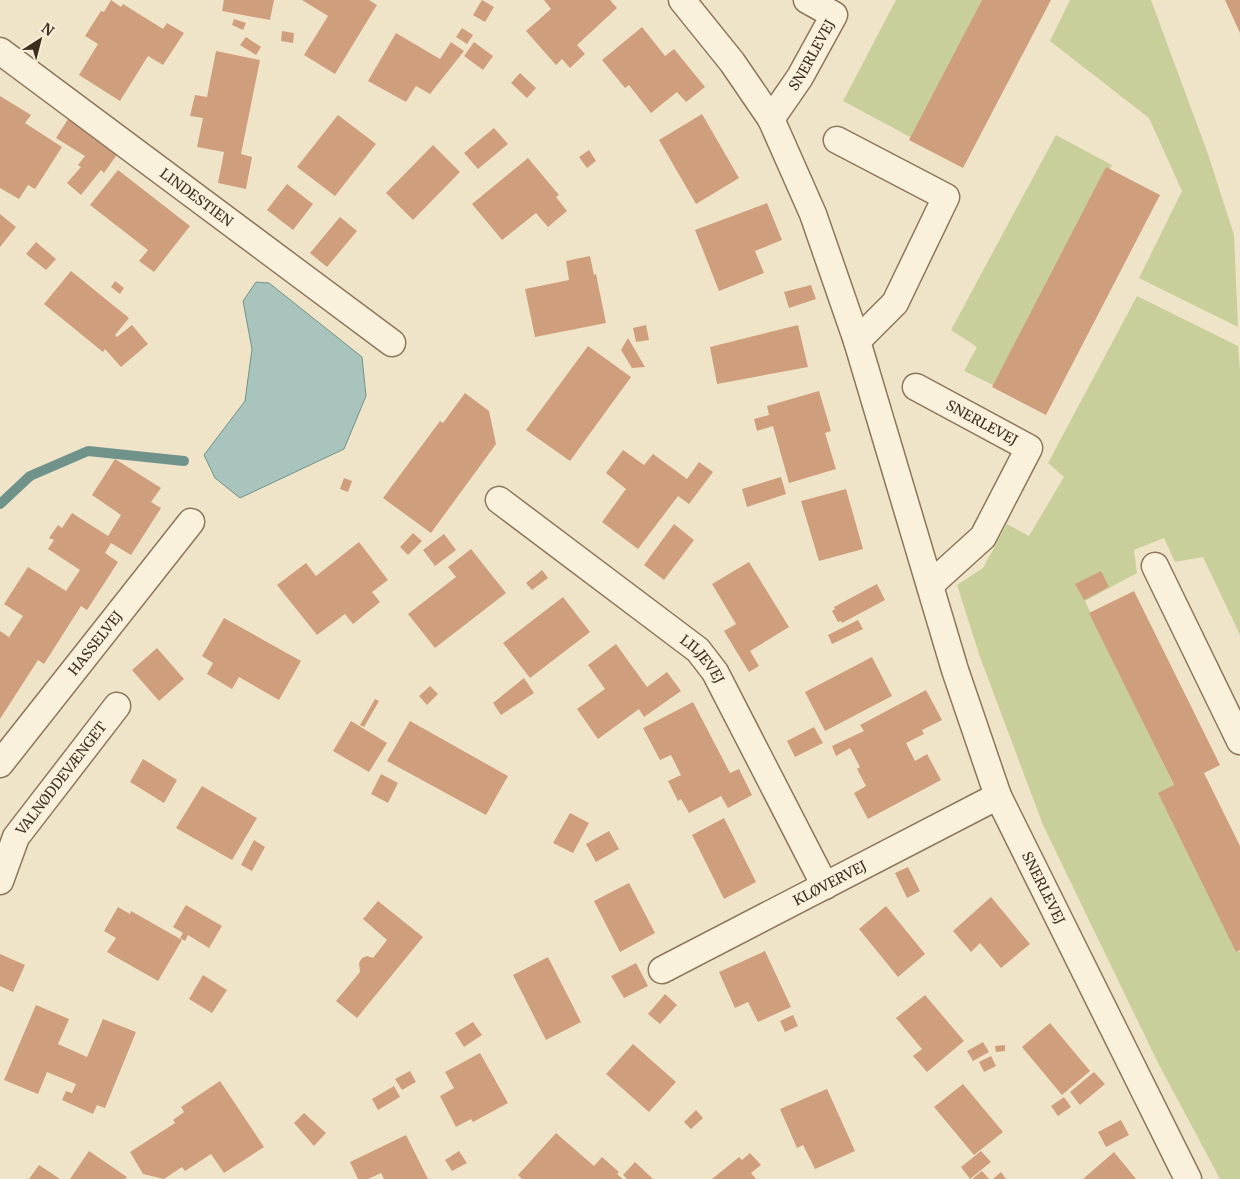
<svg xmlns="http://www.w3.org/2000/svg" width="1240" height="1179" font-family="Merriweather,serif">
<rect width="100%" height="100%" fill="#f0e4c8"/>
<g fill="#c9cf9b">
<polygon points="896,0 982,0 912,138 843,101"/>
<polygon points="1070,0 1151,0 1208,154 1234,235 1238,327 1139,278 1182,191 1149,118 1050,41"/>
<polygon points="1056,135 1112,165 999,388 964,371 977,347 951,330"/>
<polygon points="1137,296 1238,346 1240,370 1240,635 1203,557 1175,562 1164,538 1134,550 1137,573 1085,601 1174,786 1237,952 1240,951 1240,1179 1220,1179 1158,1063 1043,825 980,657 957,585 983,568 1007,524 1029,536 1064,477 1048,463"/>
</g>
<polygon fill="#a9c4bc" stroke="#6f938a" points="256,282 269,283 362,357 366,396 344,449 240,498 215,478 204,455 245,401 252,349 243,301"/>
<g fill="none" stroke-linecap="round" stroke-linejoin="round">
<polyline stroke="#6f938a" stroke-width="10" points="0,504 30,476 88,451 184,461"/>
</g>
<g fill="#cf9f7d">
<polygon points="111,0 121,7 123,4 163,29 167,23 184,33 163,65 148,56 120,101 79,75 98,44 85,36 101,11 104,12"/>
<polygon points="224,0 274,0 270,20 222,11"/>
<polygon points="302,0 369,0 377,5 335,74 304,55 328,16"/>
<polygon points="482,0 494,7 485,22 473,15"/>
<polygon points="544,0 610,0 617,8 577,45 585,54 570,68 562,59 556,65 526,31 551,9"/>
<polygon points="982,0 1051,0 963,168 909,140"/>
<polygon points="1225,0 1240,0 1240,33"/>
<polygon points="234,19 246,23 243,30 232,25"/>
<polygon points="642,27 665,56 674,49 705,87 686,102 677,92 651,113 629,85 625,88 602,60"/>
<polygon points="462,28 473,35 467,44 456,37"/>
<polygon points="282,31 294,33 293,43 281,41"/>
<polygon points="396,33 440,59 451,42 464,51 430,94 416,86 406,102 368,81"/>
<polygon points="246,37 261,47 256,55 240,45"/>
<polygon points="474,42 493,56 483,70 464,56"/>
<polygon points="216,51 260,60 241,154 252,157 246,189 218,183 224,152 197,147 203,118 190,116 195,95 207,97"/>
<polygon points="520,73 536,88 527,98 511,83"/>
<polygon points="0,96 31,115 25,123 62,147 35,189 28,185 19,199 0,188"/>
<polygon points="702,114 739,178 696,204 659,140"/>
<polygon points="338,115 376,144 335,196 297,167"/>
<polygon points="70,116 118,153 104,173 101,170 81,195 67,183 81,167 78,165 85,156 56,138"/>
<polygon points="494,128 508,144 478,169 464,153"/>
<polygon points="433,145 460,172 413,220 386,193"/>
<polygon points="589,150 596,161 587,168 579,157"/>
<polygon points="528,158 559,195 556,197 567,211 548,227 536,213 502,240 472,204"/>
<polygon points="1106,167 1160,195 1046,415 992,387"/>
<polygon points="118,170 190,226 154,272 139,261 148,250 90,205"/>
<polygon points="287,184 313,204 293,230 267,210"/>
<polygon points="767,203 782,240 755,251 764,273 719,291 695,230"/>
<polygon points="0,214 16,227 0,247"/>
<polygon points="340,217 357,231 327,267 310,253"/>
<polygon points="36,242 56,259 46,270 26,254"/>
<polygon points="590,256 594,275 596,274 606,323 535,337 525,289 569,280 566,261"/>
<polygon points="71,271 129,318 115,335 117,337 132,325 148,344 121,367 105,349 103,352 44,304"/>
<polygon points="115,281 124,288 120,294 111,287"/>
<polygon points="811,285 816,299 789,308 784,292"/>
<polygon points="646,325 649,340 636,342 633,328"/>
<polygon points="798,325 808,367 717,384 710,347"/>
<polygon points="628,338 645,367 632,368 621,350"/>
<polygon points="588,346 631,377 570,461 526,430"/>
<polygon points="819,391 831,431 825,433 836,469 789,483 773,426 757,431 754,419 769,415 767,406"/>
<polygon points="465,393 489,411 496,444 431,533 383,498 440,421 443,423"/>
<polygon points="623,450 644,465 653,454 687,479 699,462 713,472 689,504 678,496 638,549 602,522 626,489 606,473"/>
<polygon points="115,459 161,488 151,502 161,508 131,555 111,543 105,553 118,562 87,610 81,606 44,664 38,660 0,719 0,631 9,637 23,616 4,604 28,567 66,591 80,570 48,549 54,540 49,538 58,525 62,528 72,513 108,536 121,515 92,495"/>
<polygon points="781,477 786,494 747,507 742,489"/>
<polygon points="344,478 352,481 348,492 340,489"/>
<polygon points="846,489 863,549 819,561 801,501"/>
<polygon points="674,524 694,540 664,580 644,565"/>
<polygon points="413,533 422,541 408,555 400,547"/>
<polygon points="444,534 456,550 435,566 423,550"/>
<polygon points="359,542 388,580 372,592 380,602 353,624 345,614 317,635 277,585 306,563 316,576"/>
<polygon points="471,549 506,593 435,648 408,614 456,577 448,567"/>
<polygon points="749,562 789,627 750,651 759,666 749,672 724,631 736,624 712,584"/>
<polygon points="542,570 548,578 532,590 526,583"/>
<polygon points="1101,571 1109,587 1084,600 1075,584"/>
<polygon points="877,584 885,600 842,623 841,621 838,622 832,611 835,609 834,607"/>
<polygon points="1134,591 1220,765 1204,773 1240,846 1240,950 1236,952 1158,793 1174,785 1089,613"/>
<polygon points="563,597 590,632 530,678 503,643"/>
<polygon points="224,618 301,661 279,700 239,677 232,689 207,674 213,663 202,656"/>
<polygon points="858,620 863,629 832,644 828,635"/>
<polygon points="616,644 647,687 667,672 681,691 644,717 639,709 598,739 577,709 605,689 588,665"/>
<polygon points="157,648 184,679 159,701 132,670"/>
<polygon points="872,657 892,696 825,731 805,692"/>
<polygon points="524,678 534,693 501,715 493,703"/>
<polygon points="430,686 438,694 427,705 419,696"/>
<polygon points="926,690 942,720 922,730 924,734 906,743 915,761 927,754 941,780 868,819 854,793 866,786 857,769 860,767 850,748 836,756 832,746 864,731 860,725"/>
<polygon points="375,699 379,701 364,727 360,725"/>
<polygon points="693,702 730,773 739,769 752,795 728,808 721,796 689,813 681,799 678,801 668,781 681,775 671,755 660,760 643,728"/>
<polygon points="351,721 387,743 369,772 333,751"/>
<polygon points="410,721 508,776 486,815 387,761"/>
<polygon points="814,727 823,743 795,757 787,741"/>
<polygon points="143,759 177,780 164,803 130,782"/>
<polygon points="381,774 398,783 388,803 371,794"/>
<polygon points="202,786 257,818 232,860 176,828"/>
<polygon points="570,813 589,823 573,853 553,843"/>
<polygon points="724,818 756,882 724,899 692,835"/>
<polygon points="609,831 619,849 596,862 586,844"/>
<polygon points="254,840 265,847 252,871 241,865"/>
<polygon points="908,867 920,891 907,898 895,873"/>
<polygon points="629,883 655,933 620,952 594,901"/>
<polygon points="991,897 1030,944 1001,968 980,943 971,952 953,931"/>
<polygon points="378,901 423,937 357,1018 336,1001 360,972 359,963 362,958 367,956 373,958 387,940 363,919"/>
<polygon points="186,905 222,926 209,948 188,935 185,941 180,938 183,933 173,927"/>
<polygon points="886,906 925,954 898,977 859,929"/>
<polygon points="118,907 130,914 131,911 182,940 158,981 107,952 116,938 104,931"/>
<polygon points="765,951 791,1007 758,1022 748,1002 735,1008 719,972"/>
<polygon points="0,954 25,965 13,992 0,986"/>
<polygon points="548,957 581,1022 546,1040 513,975"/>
<polygon points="636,963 648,986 624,998 611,976"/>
<polygon points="203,975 227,990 212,1013 189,999"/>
<polygon points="665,994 677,1005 660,1024 648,1014"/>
<polygon points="925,995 964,1041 927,1072 913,1056 922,1049 896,1018"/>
<polygon points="36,1005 69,1019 58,1044 87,1057 103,1019 136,1032 105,1108 97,1105 93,1114 62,1100 66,1091 72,1093 76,1084 47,1072 38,1094 4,1080"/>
<polygon points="793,1015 798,1026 785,1032 780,1021"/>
<polygon points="473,1022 482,1035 464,1047 455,1033"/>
<polygon points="1050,1023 1090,1071 1062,1095 1022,1047"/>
<polygon points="983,1042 989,1052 973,1061 967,1051"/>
<polygon points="633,1044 676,1082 649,1112 606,1074"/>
<polygon points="1005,1045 1005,1051 996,1052 995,1046"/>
<polygon points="480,1053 508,1103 473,1122 471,1119 456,1127 440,1096 454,1088 445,1072"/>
<polygon points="991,1056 996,1066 984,1072 979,1062"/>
<polygon points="410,1071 416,1082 402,1090 395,1079"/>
<polygon points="1094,1072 1105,1084 1080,1105 1070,1092"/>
<polygon points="220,1081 264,1147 224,1173 211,1154 185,1171 182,1167 164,1179 143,1174 130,1152 175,1123 173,1120 184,1112 181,1107"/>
<polygon points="963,1084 1003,1132 974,1155 934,1107"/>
<polygon points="394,1086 400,1097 378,1110 372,1099"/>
<polygon points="827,1089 855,1151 815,1169 803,1145 797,1148 780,1109"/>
<polygon points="1064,1097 1071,1107 1058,1116 1051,1106"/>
<polygon points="696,1110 703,1118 691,1129 684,1122"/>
<polygon points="304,1113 326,1133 314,1146 294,1123"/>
<polygon points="1121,1120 1129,1135 1106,1147 1098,1132"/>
<polygon points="556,1133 594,1166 602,1157 619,1172 617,1174 623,1179 522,1179 518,1175"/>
<polygon points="406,1135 428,1179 384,1179 381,1173 368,1179 358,1179 350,1162"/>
<polygon points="89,1151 127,1177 125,1179 70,1179"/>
<polygon points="459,1151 467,1163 452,1171 445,1160"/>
<polygon points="981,1151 991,1162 970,1179 961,1167"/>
<polygon points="1114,1152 1136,1179 1083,1179"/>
<polygon points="750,1153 761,1165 751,1173 756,1179 712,1179 739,1157 742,1160"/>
<polygon points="635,1162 653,1179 627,1179 623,1175"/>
<polygon points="39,1165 60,1179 29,1179"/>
<polygon points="982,1171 989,1179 972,1179"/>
<polygon points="1001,1172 1006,1179 993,1179"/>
</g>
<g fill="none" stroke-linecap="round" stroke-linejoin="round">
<g stroke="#8d765c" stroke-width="29">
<g id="minor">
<path id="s1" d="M682,0L732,62L771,119L813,214L857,341L955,670L998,796L1188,1179"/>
<path id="s2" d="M0,51L392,343"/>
<path id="s3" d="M771,119L800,77L834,15L807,0"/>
<polyline points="837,140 946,197 895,303 857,341"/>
<path id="s4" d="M916,387L1029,448L983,537L930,585"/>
<path id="s5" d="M499,500L698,650L715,672L825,886"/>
<polyline points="1155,566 1240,741"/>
<path id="s6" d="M0,764L191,522"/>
<path id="s7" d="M0,881L16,837L117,706"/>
<path id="s8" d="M662,970L998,796"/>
</g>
</g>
<use href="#minor" stroke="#faf1dc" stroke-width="26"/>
</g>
<g text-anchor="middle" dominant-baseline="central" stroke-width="4" stroke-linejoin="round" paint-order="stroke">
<g font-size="14" fill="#3d2e20" stroke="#f7eed8">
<text stroke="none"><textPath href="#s3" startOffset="76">SNERLEVEJ</textPath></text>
<text stroke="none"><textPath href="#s2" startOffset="245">LINDESTIEN</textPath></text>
<text stroke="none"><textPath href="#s4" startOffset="75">SNERLEVEJ</textPath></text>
<text stroke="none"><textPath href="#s6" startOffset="154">HASSELVEJ</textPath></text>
<text stroke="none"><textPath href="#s5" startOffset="259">LILJEVEJ</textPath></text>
<text stroke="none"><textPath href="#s7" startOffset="121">VALNØDDEVÆNGET</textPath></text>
<text stroke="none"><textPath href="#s8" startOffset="189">KLØVERVEJ</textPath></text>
<text stroke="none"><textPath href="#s1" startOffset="966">SNERLEVEJ</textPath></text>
</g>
</g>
<g transform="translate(40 40) rotate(36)" stroke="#f7eed8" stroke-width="4" paint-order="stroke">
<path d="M0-4L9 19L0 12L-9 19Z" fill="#3d2e20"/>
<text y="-8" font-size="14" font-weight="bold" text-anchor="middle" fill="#3d2e20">N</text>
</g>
</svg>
